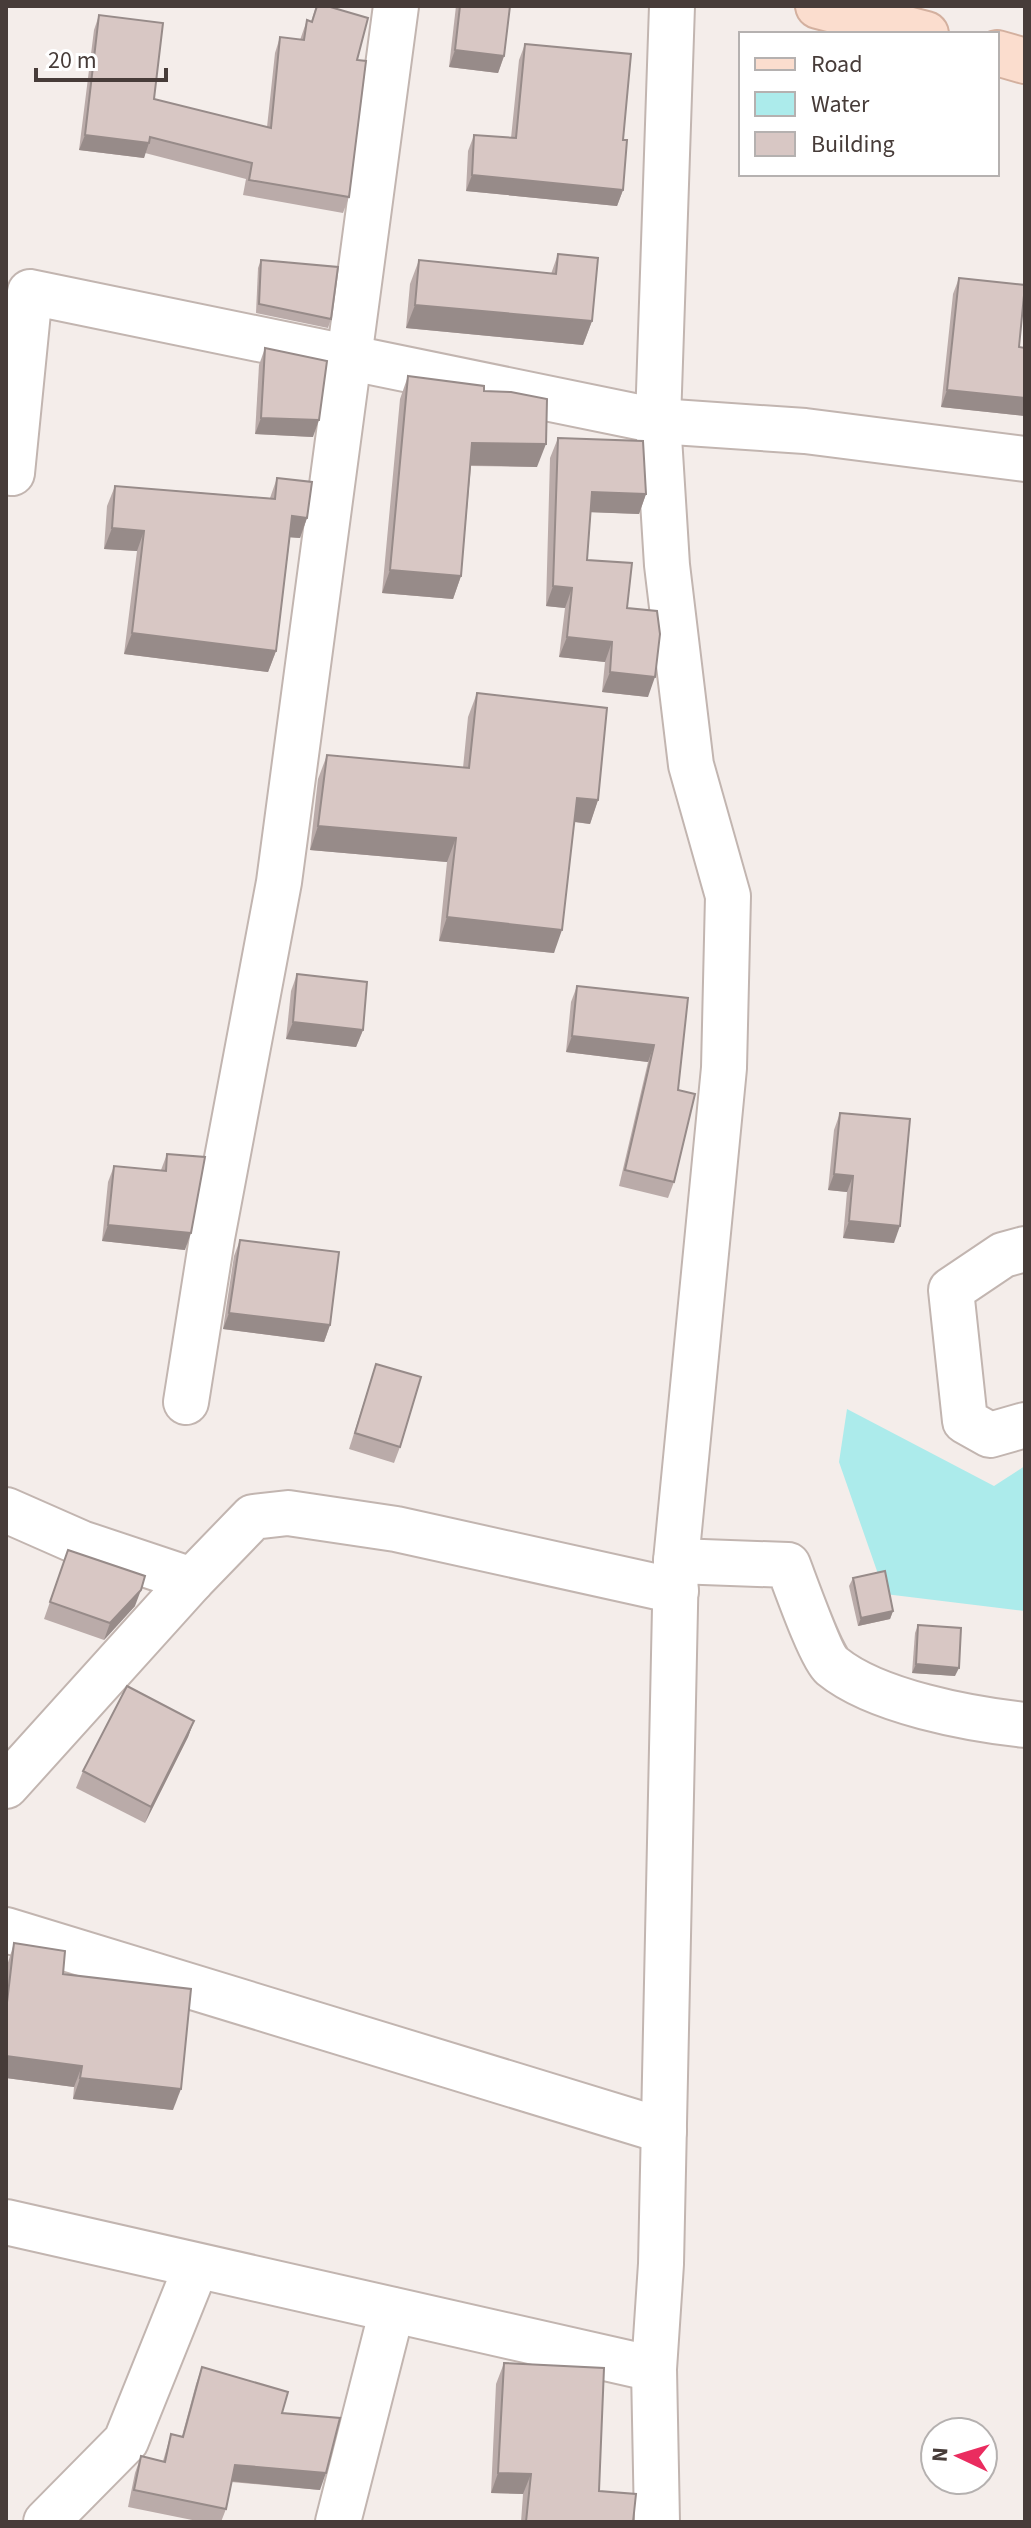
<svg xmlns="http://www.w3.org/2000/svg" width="1031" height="2528" font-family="'Source Sans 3',sans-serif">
<rect width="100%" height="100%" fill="#f4edea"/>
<polygon fill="#acebeb" points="847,1409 994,1486 1025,1466 1025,1611 885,1594 839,1462"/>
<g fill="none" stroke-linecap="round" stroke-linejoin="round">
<g stroke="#c2b5b0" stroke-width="48">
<g id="street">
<polyline points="6,472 12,473 30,292 658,421 805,431 1025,459"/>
<polyline points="1025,1249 1003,1255 951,1290 965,1421 990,1435 1025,1425"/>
<polyline points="186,1402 212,1238 279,882 396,6"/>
<polyline points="6,1510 81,1543 192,1580 253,1517 288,1513 396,1529 676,1591"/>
<path d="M676,1561L788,1565C795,1583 821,1657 832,1666C876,1702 970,1719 1025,1725"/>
<polyline points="6,1786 192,1580"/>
<polyline points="6,1930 664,2131"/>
<polyline points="6,2222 654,2369"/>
<polyline points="46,2522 126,2441 196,2267"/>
<polyline points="338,2522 392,2310"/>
<polyline points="657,2522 654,2369 661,2264 676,1561 724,1068 728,896 691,765 667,565 658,421 672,6"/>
</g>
</g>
<g stroke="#d3b09f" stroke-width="48">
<g id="secondary">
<polyline points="818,6 926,34"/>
<polyline points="997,53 1025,61"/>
</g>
</g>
<use href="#street" stroke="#fff" stroke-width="44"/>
<use href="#secondary" stroke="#fbddce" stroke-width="44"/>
</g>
<g fill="#baaba9">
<polygon points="316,6 357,60 349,197 343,213 243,195 246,179 145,153 144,158 79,150 94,30 99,15 154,99 267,127 275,53 280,37 300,40 307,20 311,22"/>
<polygon points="456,6 510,6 504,56 498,73 449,67"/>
<polygon points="525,44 623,140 623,190 617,206 466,191 468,151 474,135 511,138 519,60"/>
<polygon points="558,254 592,321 583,345 406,328 410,284 419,260 551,274"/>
<polygon points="261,260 331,319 328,328 256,313 258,268"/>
<polygon points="959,278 1019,347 1025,348 1025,416 941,407 953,294"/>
<polygon points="265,348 313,437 255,434 259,365"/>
<polygon points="408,376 484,391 537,467 471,466 461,576 453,599 382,593 400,399"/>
<polygon points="558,438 646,494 639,514 591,512 587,560 627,608 648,697 602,692 605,662 559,657 565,608 546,606 550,458"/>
<polygon points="277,478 307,518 300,538 290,537 276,651 268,672 124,654 137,551 104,549 107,506 115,486 270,498"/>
<polygon points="477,693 598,800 590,824 574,822 554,953 439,941 447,862 310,850 318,779 327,755 463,768 468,717"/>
<polygon points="297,974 363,1030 356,1047 286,1039 291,991"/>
<polygon points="577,986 688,998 678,1090 674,1182 668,1198 619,1186 648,1062 566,1052 571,1002"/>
<polygon points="840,1113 894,1243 843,1238 847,1192 828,1190 834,1130"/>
<polygon points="167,1154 185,1250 102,1241 108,1182 114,1166 161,1170"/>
<polygon points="240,1240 330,1325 324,1342 223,1329 234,1256"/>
<polygon points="376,1364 400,1447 394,1463 349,1449"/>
<polygon points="68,1550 135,1606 104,1640 44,1619"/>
<polygon points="853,1578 893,1611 890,1619 858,1626 849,1586"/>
<polygon points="918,1625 955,1676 912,1673 915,1633"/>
<polygon points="194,1721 188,1737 145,1823 76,1788 83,1771"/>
<polygon points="14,1943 63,1974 173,2110 73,2099 74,2087 6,2078 6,1969"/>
<polygon points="504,2363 599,2491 633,2522 521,2522 523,2494 491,2493 496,2384"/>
<polygon points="202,2367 282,2413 320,2490 231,2482 226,2509 221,2522 202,2522 128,2507 135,2473 141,2456 163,2461 171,2434 182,2436 196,2384"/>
</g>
<g fill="#978b89">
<polygon points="455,50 504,56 498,73 449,67"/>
<polygon points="85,135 149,143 144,158 79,150"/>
<polygon points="472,175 623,190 617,206 466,191"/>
<polygon points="415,305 592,321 583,345 406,328"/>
<polygon points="947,390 1025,398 1025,416 941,407"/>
<polygon points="261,418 319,420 313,437 255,434"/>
<polygon points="472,443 546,444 537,467 464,465"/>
<polygon points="592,492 646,494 639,514 585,512"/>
<polygon points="292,516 307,518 300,538 285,537"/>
<polygon points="112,528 144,531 137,551 104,549"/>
<polygon points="390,570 461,576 453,599 382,593"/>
<polygon points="553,586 572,588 565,608 546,606"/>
<polygon points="132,633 276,651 268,672 124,654"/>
<polygon points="567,637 612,642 605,662 559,657"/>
<polygon points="610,672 655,677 648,697 602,692"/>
<polygon points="577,798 598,800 590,824 569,821"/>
<polygon points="318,826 456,838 447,862 310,850"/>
<polygon points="447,917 562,930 554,953 439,941"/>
<polygon points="293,1022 363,1030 356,1047 286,1039"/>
<polygon points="572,1036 654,1045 648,1062 566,1052"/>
<polygon points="834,1174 853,1176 847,1192 828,1190"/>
<polygon points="849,1221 900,1226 894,1243 843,1238"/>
<polygon points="108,1225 191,1233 185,1250 102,1241"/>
<polygon points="229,1313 330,1325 324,1342 223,1329"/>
<polygon points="141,1590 135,1606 104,1640 110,1623"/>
<polygon points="893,1611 890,1619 858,1626 861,1618"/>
<polygon points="916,1664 959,1668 955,1676 912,1673"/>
<polygon points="194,1721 188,1737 145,1823 151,1807"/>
<polygon points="6,2056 82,2066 74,2087 6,2078"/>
<polygon points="80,2078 181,2089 173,2110 73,2099"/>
<polygon points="235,2465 326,2473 320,2490 229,2481"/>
<polygon points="498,2473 531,2474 523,2494 491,2493"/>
</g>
<g fill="#d8c7c4" stroke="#978b89" stroke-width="2">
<polygon points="317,6 327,6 368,18 357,60 366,61 349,197 249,180 252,163 150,137 149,143 85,135 99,15 163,23 154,99 271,128 280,37 304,40 307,20 312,22"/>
<polygon points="460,6 510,6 504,56 455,50"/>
<polygon points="525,44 631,54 623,140 627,140 623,190 472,175 474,135 516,138"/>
<polygon points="558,254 598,258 592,321 415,305 419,260 556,274"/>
<polygon points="261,260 338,267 331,319 259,304"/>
<polygon points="959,278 1025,285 1019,347 1025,348 1025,398 947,390"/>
<polygon points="265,348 327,361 319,420 261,418"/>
<polygon points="408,376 484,386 484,391 511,392 547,399 546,444 472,443 461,576 390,570"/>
<polygon points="558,438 643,441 646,494 592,492 587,560 632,563 627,608 657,611 660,634 655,677 610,672 612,642 567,637 572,588 553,586"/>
<polygon points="277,478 312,482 307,518 292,516 276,651 132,633 144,531 112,528 115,486 275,499"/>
<polygon points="477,693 607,708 598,800 577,798 562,930 447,917 456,838 318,826 327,755 469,768"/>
<polygon points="297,974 367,982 363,1030 293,1022"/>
<polygon points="577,986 688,998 678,1090 695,1094 674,1182 625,1170 654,1045 572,1036"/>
<polygon points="840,1113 910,1119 900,1226 849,1221 853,1176 834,1174"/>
<polygon points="167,1154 205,1157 191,1233 108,1225 114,1166 166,1171"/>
<polygon points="240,1240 339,1252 330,1325 229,1313"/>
<polygon points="376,1364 421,1377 400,1447 355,1433"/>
<polygon points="68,1550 145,1576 141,1590 110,1623 50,1602"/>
<polygon points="885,1571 893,1611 861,1618 853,1578"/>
<polygon points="918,1625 961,1628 959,1668 916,1664"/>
<polygon points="127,1686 194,1721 151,1807 83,1771"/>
<polygon points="14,1943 65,1951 63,1974 191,1989 181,2089 80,2078 82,2066 6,2056 6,2011"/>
<polygon points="504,2363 604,2368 599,2491 636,2494 633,2522 526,2522 531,2474 498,2473"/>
<polygon points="202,2367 288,2392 282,2413 340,2418 326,2473 235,2465 226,2509 134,2490 141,2456 165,2462 171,2434 183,2437"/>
</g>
<rect width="1031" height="2528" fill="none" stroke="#473c39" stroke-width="16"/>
<rect x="739" y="32" width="260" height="144" fill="#ffffff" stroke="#b5b1b0" stroke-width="2"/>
<rect x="755" y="58" width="40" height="12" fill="#fbddce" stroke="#b5b1b0" stroke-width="2"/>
<text x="811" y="72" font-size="24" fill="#473c39">Road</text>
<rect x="755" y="92" width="40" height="24" fill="#acebeb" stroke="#b5b1b0" stroke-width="2"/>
<text x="811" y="112" font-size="24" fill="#473c39">Water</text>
<rect x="755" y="132" width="40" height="24" fill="#d8c7c4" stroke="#b5b1b0" stroke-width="2"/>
<text x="811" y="152" font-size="24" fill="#473c39">Building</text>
<g transform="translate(959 2456) rotate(274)"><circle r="38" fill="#ffffff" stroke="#b5b1b0" stroke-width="2"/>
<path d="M0-6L14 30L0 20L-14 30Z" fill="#ea2c5f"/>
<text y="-12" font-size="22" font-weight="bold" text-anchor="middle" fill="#473c39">N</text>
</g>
<path d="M36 68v12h130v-12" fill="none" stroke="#473c39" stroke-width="4"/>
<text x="48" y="68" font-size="24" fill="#473c39" stroke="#ffffff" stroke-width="6" paint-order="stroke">20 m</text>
</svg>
